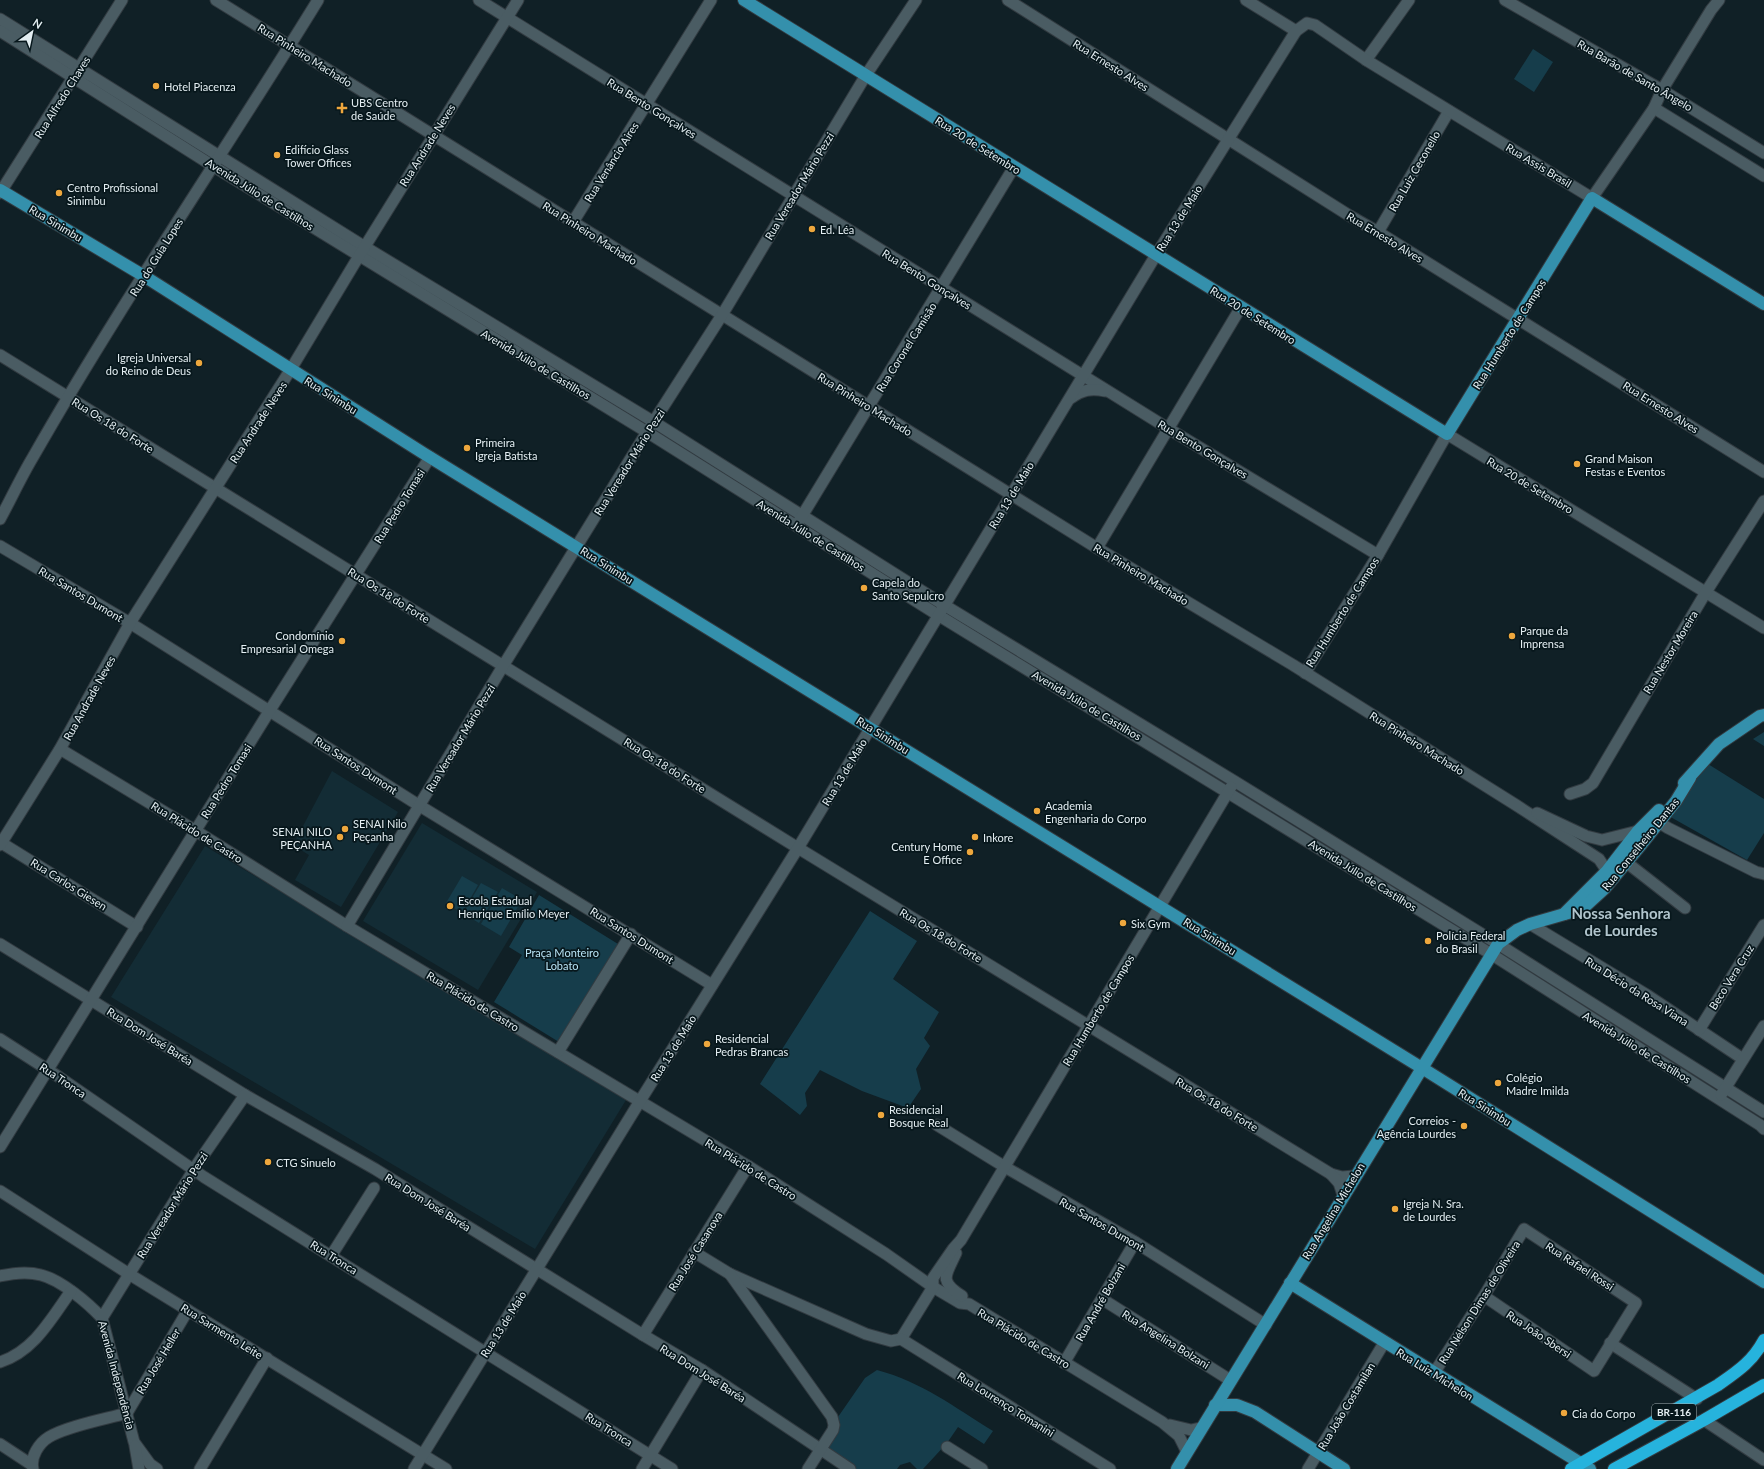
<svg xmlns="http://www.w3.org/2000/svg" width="1764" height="1469" font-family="Lato,sans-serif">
<rect width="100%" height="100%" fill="#102026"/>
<g fill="#132c35">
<polygon points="332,771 398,812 341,907 295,880 309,855 293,845"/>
<polygon points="422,823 537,892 478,990 363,921"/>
<polygon points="205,846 626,1100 535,1249 111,997"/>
</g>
<g fill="#163d4b">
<polygon points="1533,49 1553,62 1534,92 1514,79"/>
<polygon points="1764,732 1764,746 1753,739"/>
<polygon points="1708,764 1764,799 1764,833 1747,860 1667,815"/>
<polygon points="462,876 478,885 462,913 446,903"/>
<polygon points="481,883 498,892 479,923 463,913"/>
<polygon points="502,888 522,900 501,936 481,924"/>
<polygon points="539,895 618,944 559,1042 494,1002 522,955 509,947"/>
<polygon points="870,911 917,941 893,979 939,1012 924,1038 930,1046 916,1069 921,1089 908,1108 862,1091 820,1070 805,1093 807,1106 800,1115 760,1084"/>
<path d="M877,1370C922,1382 954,1407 993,1431L984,1444L958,1427L947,1443L923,1469H917L910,1462L900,1465L897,1469H852L822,1450L837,1426L838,1417L865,1378Z"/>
</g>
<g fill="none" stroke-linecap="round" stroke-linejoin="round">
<g stroke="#323b41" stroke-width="13">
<g id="minor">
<polyline points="216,0 1097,548 1293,665 1516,805 1599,859 1607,871 1606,879"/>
<polyline points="479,0 1169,429 1378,555"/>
<polyline points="1008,0 1350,216 1378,232 1764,472"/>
<polyline points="1246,0 1296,31"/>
<polyline points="1505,0 1662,90 1764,153"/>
<polyline points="0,19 365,247 654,422 944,605 1234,781 1498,944 1764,1112"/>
<polyline points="0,31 213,166 647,432 938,615 1491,954 1760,1125 1764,1129"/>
<polyline points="1366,60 1409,0"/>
<polyline points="1654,108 1764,176"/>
<polyline points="0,193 122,0"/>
<polyline points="573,222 711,0"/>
<polyline points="1378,232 1449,111"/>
<polyline points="0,355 798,848 1331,1174 1342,1177 1354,1176"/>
<path d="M1071,398C1082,390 1091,388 1105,391"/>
<path d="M0,519C11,499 21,477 33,457C122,301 224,153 318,0"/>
<polyline points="799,521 1014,167"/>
<polyline points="0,546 130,623 420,806 712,985"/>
<polyline points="1097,548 1241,307"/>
<polyline points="1305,673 1378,555 1447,434 1764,628"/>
<polyline points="60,749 196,831 347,926 748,1166 886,1254 933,1287 960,1303 969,1304 1162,1422 1179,1436 1187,1452"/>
<polyline points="1570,794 1585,789 1593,783 1706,592 1764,501"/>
<polyline points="1537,813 1586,836 1602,840 1638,831"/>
<polyline points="1652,818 1668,828 1756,872 1764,874"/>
<polyline points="0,842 137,927"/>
<polyline points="0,845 60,749 130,623 291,369 359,256 518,0"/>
<polyline points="1626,862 1685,908"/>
<polyline points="1530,924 1647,995 1743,1059"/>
<polyline points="347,926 503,666 647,432 722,315 866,75 916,0"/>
<polyline points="0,944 245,1095 375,1169 643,1335 702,1370 850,1469"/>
<polyline points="1699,1030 1764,925"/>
<polyline points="0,1039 59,1077 204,1177 672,1469"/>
<polyline points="558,1052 631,934"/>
<polyline points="1721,1095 1764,1026"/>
<polyline points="937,1125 1005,1167 1135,1242 1266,1325"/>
<polyline points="0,1147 270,710 430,457"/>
<polyline points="1331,1174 1339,1183 1343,1195"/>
<polyline points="0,1191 129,1274 446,1469"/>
<polyline points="694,1252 730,1274 866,1334 891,1341 901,1339"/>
<path d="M956,1253C946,1275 938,1281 962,1296"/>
<polyline points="331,1256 374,1188"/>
<polyline points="730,1274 832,1417 834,1425 833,1430 808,1469"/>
<path d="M0,1276C13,1273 27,1271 41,1275C61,1280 88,1303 102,1318L134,1442L150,1464L157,1469"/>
<polyline points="1102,1299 1230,1380"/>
<polyline points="102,1318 198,1163 245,1095"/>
<polyline points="643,1335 748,1166"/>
<polyline points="901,1339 933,1287 933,1278 953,1249 961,1240 1231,787"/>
<polyline points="901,1339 1110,1469"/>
<polyline points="1610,1343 1697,1399"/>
<path d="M0,1362C34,1351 51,1319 71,1291"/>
<polyline points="1064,1363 1135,1242"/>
<polyline points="1434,1373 1484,1296 1524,1229 1636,1303 1594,1371 1484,1296"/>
<polyline points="1704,1420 1764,1460"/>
<polyline points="1170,1425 1191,1430 1200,1428"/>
<polyline points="0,1444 32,1465"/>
<polyline points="135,1446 139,1469"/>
<polyline points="947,1447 982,1469"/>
<path d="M33,1469C30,1457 39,1443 49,1437C67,1426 106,1419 127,1413L188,1310"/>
<polyline points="200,1469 267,1358"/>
<polyline points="414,1469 640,1101 798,848 1156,255 1296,31 1307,23 1315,25 1366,60 1592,198 1654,108 1662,90 1711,10 1719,0"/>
<polyline points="642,1469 702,1370"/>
<polyline points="1308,1469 1384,1343"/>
</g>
</g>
<g stroke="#323b41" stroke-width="14">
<g id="major">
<polyline points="744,0 1447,434 1592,198 1764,304"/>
<polyline points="0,190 144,276 423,453 1422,1068 1764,1282"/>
<polyline points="1684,783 1719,744 1760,716 1764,715"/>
<polyline points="1564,914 1607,871 1638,831 1659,810"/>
<polyline points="1290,1283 1590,1469"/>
<polyline points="1215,1405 1237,1405 1255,1412 1344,1469"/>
<polyline points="1177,1469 1498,944 1517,930 1530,924 1582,909 1605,888 1640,846 1676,801 1690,778"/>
</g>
</g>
<g stroke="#323b41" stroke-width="14">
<g id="highway">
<path d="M1571,1469L1718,1385C1738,1371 1752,1362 1764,1340"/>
<polyline points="1614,1469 1704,1420 1764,1385"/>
</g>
</g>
<use href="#minor" stroke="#4a5c63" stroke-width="11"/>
<use href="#major" stroke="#3490ac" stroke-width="12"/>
<use href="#highway" stroke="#26b3dd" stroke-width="12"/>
</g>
<g fill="#eea73d" stroke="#07171c" stroke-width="1.5">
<circle cx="156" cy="86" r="4"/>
<path d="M340 102h4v4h4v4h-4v4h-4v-4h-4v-4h4z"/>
<circle cx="277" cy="155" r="4"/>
<circle cx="59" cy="193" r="4"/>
<circle cx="812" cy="229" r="4"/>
<circle cx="199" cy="363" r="4"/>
<circle cx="467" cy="448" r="4"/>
<circle cx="1577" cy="464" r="4"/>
<circle cx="864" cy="588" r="4"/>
<circle cx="1512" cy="636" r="4"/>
<circle cx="342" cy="641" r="4"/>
<circle cx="1037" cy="811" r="4"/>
<circle cx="345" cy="829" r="4"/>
<circle cx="340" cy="837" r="4"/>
<circle cx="975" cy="837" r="4"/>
<circle cx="970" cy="852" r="4"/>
<circle cx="450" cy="906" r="4"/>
<circle cx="1123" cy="923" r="4"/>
<circle cx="1428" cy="941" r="4"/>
<circle cx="707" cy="1044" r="4"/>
<circle cx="1498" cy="1083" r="4"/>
<circle cx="881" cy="1115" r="4"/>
<circle cx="1464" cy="1126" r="4"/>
<circle cx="268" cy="1162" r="4"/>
<circle cx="1395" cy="1209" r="4"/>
<circle cx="1564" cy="1413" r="4"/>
</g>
<g text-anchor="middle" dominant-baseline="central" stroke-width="3.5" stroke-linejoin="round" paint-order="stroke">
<rect fill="#07171c" stroke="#a2aeb2" stroke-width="1" x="1652" y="1404" width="44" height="16" rx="3"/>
<g font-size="10" font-weight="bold" fill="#e4eef2">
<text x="1674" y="1412">BR-116</text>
</g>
<g font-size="11" fill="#e4eef2" stroke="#07171c">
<text transform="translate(305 55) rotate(32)">Rua Pinheiro Machado</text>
<text transform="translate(1111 65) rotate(32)">Rua Ernesto Alves</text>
<text transform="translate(1635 75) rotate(30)">Rua Barão de Santo Ângelo</text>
<text transform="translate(62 97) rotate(-58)">Rua Alfredo Chaves</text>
<text transform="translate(652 108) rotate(32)">Rua Bento Gonçalves</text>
<text transform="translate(427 145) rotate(-58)">Rua Andrade Neves</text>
<text transform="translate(978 145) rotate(32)">Rua 20 de Setembro</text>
<text transform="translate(611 162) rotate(-58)">Rua Venâncio Aires</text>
<text transform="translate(1539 165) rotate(31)">Rua Assis Brasil</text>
<text transform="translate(1414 171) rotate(-60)">Rua Luiz Ceconello</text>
<text transform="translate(799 186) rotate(-59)">Rua Vereador Mário Pezzi</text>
<text transform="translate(260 194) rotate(32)">Avenida Júlio de Castilhos</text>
<text transform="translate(1179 218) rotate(-58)">Rua 13 de Maio</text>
<text transform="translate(56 223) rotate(31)">Rua Sinimbu</text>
<text transform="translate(590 233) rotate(32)">Rua Pinheiro Machado</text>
<text transform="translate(1385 237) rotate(31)">Rua Ernesto Alves</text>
<text transform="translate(156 257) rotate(-58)">Rua do Guia Lopes</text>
<text transform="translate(927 279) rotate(32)">Rua Bento Gonçalves</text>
<text transform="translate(1253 315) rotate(32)">Rua 20 de Setembro</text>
<text transform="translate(1509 334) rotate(-58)">Rua Humberto de Campos</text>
<text transform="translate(906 347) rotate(-58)">Rua Coronel Camisão</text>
<text transform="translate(536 364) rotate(31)">Avenida Júlio de Castilhos</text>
<text transform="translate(331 395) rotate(32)">Rua Sinimbu</text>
<text transform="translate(865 404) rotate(32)">Rua Pinheiro Machado</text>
<text transform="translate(1661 407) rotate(32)">Rua Ernesto Alves</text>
<text transform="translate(258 422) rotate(-57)">Rua Andrade Neves</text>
<text transform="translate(113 425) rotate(32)">Rua Os 18 do Forte</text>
<text transform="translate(1203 449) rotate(31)">Rua Bento Gonçalves</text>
<text transform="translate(629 462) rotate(-58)">Rua Vereador Mário Pezzi</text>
<text transform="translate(1530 485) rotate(31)">Rua 20 de Setembro</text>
<text transform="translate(1011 495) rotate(-59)">Rua 13 de Maio</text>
<text transform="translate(399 506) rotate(-58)">Rua Pedro Tomasi</text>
<text transform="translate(811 535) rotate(32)">Avenida Júlio de Castilhos</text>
<text transform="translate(607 565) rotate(32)">Rua Sinimbu</text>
<text transform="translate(1141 574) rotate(31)">Rua Pinheiro Machado</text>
<text transform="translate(81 594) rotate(31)">Rua Santos Dumont</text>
<text transform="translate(389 595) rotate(32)">Rua Os 18 do Forte</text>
<text transform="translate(1342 612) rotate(-58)">Rua Humberto de Campos</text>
<text transform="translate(1670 652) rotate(-59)">Rua Nestor Moreira</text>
<text transform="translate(89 698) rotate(-61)">Rua Andrade Neves</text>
<text transform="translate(1087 705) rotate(31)">Avenida Júlio de Castilhos</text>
<text transform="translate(883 735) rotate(32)">Rua Sinimbu</text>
<text transform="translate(460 738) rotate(-59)">Rua Vereador Mário Pezzi</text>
<text transform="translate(1417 743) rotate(32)">Rua Pinheiro Machado</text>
<text transform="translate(356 765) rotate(33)">Rua Santos Dumont</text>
<text transform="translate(665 765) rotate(32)">Rua Os 18 do Forte</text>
<text transform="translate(844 772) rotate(-59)">Rua 13 de Maio</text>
<text transform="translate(226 781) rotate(-58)">Rua Pedro Tomasi</text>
<text transform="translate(197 832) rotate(32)">Rua Plácido de Castro</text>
<text transform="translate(1640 844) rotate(-51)">Rua Conselheiro Dantas</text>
<text transform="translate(1363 875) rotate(32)">Avenida Júlio de Castilhos</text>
<text transform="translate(69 884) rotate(32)">Rua Carlos Giesen</text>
<text transform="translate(632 935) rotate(32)">Rua Santos Dumont</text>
<text transform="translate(941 935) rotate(31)">Rua Os 18 do Forte</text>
<text transform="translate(1210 936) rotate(32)">Rua Sinimbu</text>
<text transform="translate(1731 977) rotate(-58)">Beco Vera Cruz</text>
<text transform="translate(1637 991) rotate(32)">Rua Décio da Rosa Viana</text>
<text transform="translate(473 1001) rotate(31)">Rua Plácido de Castro</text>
<text transform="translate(1098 1010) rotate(-59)">Rua Humberto de Campos</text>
<text transform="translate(150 1036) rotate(32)">Rua Dom José Baréa</text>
<text transform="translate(1637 1047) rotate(32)">Avenida Júlio de Castilhos</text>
<text transform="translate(673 1048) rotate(-58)">Rua 13 de Maio</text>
<text transform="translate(63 1080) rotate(34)">Rua Tronca</text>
<text transform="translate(1217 1104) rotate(31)">Rua Os 18 do Forte</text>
<text transform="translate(1485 1107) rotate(32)">Rua Sinimbu</text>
<text transform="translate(751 1169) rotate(32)">Rua Plácido de Castro</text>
<text transform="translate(428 1202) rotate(32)">Rua Dom José Baréa</text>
<text transform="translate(172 1205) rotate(-58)">Rua Vereador Mário Pezzi</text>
<text transform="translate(1333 1211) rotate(-59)">Rua Angelina Michelon</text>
<text transform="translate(1102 1224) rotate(30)">Rua Santos Dumont</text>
<text transform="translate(695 1251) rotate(-58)">Rua José Casanova</text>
<text transform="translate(334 1257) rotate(32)">Rua Tronca</text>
<text transform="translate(1580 1266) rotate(33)">Rua Rafael Rossi</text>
<text transform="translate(1100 1302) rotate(-60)">Rua André Bolzani</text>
<text transform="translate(1479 1302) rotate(-58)">Rua Nélson Dimas de Oliveira</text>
<text transform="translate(503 1324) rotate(-58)">Rua 13 de Maio</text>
<text transform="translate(222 1331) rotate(32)">Rua Sarmento Leite</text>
<text transform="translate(1539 1334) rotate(34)">Rua João Sbersi</text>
<text transform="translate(1024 1338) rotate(31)">Rua Plácido de Castro</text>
<text transform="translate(1166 1339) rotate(32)">Rua Angelina Bolzani</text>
<text transform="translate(158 1361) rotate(-59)">Rua José Heller</text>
<text transform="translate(703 1373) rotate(32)">Rua Dom José Baréa</text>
<text transform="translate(1435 1374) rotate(32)">Rua Luiz Michelon</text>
<text transform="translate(117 1375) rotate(75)">Avenida Independência</text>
<text transform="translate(1006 1404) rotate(32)">Rua Lourenço Tomanini</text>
<text transform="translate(1346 1406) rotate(-59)">Rua João Costamilan</text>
<text transform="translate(609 1429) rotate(32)">Rua Tronca</text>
</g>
<g font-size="11" fill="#e4eef2" stroke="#07171c" text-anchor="start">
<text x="164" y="86">Hotel Piacenza</text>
<text x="351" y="102">UBS Centro<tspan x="351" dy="13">de Saúde</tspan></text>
<text x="285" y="149">Edifício Glass<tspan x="285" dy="13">Tower Offices</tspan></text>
<text x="67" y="187">Centro Profissional<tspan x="67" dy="13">Sinimbu</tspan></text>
<text x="820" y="229">Ed. Léa</text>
<text x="191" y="357" text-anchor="end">Igreja Universal<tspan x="191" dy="13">do Reino de Deus</tspan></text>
<text x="475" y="442">Primeira<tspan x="475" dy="13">Igreja Batista</tspan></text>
<text x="1585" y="458">Grand Maison<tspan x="1585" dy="13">Festas e Eventos</tspan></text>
<text x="872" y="582">Capela do<tspan x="872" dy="13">Santo Sepulcro</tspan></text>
<text x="1520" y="630">Parque da<tspan x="1520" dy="13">Imprensa</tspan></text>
<text x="334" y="635" text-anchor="end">Condomínio<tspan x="334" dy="13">Empresarial Omega</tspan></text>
<text x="1045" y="805">Academia<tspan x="1045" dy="13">Engenharia do Corpo</tspan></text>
<text x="353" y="823">SENAI Nilo<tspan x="353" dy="13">Peçanha</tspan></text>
<text x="332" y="831" text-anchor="end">SENAI NILO<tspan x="332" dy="13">PEÇANHA</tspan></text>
<text x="983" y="837">Inkore</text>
<text x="962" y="846" text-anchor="end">Century Home<tspan x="962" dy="13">E Office</tspan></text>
<text x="458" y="900">Escola Estadual<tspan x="458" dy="13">Henrique Emílio Meyer</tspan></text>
<text x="1131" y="923">Six Gym</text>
<text x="1436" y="935">Polícia Federal<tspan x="1436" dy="13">do Brasil</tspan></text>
<text x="715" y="1038">Residencial<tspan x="715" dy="13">Pedras Brancas</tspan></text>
<text x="1506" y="1077">Colégio<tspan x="1506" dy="13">Madre Imilda</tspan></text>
<text x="889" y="1109">Residencial<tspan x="889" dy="13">Bosque Real</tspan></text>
<text x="1456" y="1120" text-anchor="end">Correios -<tspan x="1456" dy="13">Agência Lourdes</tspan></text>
<text x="276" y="1162">CTG Sinuelo</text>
<text x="1403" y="1203">Igreja N. Sra.<tspan x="1403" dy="13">de Lourdes</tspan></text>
<text x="1572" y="1413">Cia do Corpo</text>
</g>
<g font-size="11" fill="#b8e3f4" stroke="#07171c">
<text x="562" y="952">Praça Monteiro<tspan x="562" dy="13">Lobato</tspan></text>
</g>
<g font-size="15" font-weight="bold" fill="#b1c5cd" stroke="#07171c">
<text x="1621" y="913">Nossa Senhora<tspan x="1621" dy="17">de Lourdes</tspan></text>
</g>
</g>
<g transform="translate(32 32) rotate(33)" stroke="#07171c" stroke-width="3" paint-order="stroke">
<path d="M0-3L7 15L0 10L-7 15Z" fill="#e4eef2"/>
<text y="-6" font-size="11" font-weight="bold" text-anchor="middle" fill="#e4eef2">N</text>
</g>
</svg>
